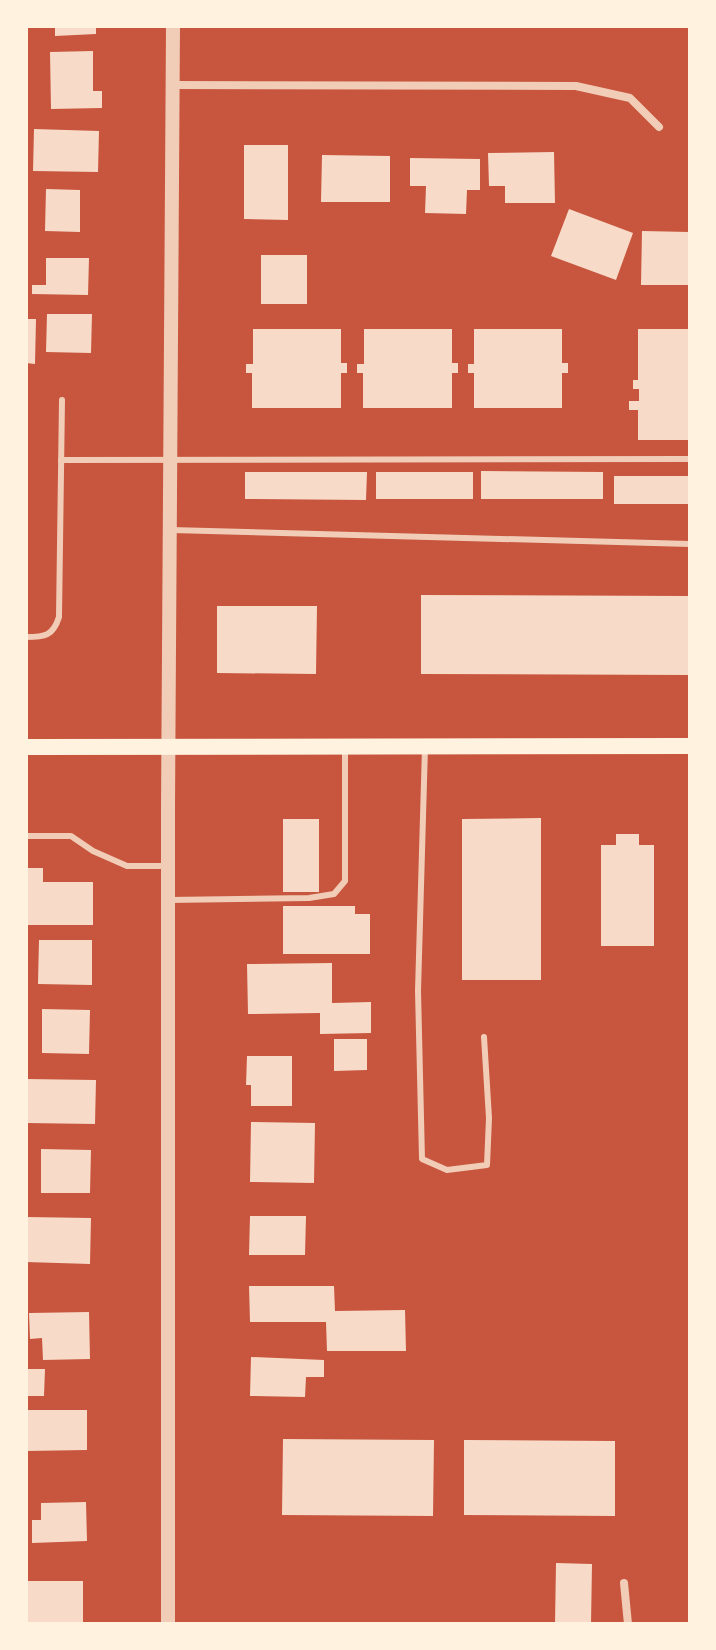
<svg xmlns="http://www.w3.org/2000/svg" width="716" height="1650" font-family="Karla,sans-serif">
<rect width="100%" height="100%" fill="#c8553d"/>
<g fill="#f7dbc8">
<polygon points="55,26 96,26 96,34 55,36"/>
<polygon points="93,51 93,91 102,91 102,108 51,109 50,52"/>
<polygon points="34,129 99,131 98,172 33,171"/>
<polygon points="244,145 288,145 288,220 244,219"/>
<polygon points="554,152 555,203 505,203 505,186 489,186 488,153"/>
<polygon points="322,155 390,156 390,202 321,202"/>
<polygon points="410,158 480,159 480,190 467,190 466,214 425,213 426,186 410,186"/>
<polygon points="46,189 80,190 80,232 45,231"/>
<polygon points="569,209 633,233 616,280 551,256"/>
<polygon points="642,231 690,232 690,285 641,285"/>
<rect x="261" y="255" width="46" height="49"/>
<polygon points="46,258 89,258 88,295 32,294 32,285 46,285"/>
<polygon points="47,314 92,314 91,353 46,352"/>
<polygon points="26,319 36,319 35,364 26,363"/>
<polygon points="253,329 341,329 341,363 347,363 347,373 341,373 341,408 252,408 252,373 246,373 246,364 253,364"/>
<polygon points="364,329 452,329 452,363 458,363 458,373 452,373 452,408 363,408 363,373 357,373 357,364 364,364"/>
<polygon points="474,329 562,329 562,363 568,363 568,373 562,373 562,408 474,408 474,373 468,373 468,364 474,364"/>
<polygon points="638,329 690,329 690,440 638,440 638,410 629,410 629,401 639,401 639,389 633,389 633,380 638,380"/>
<polygon points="481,471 603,472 603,499 481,499"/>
<polygon points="245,472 367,472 366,500 245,499"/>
<rect x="376" y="472" width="97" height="27"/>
<rect x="614" y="476" width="76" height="28"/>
<polygon points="421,595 690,596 690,675 421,674"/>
<polygon points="217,606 317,606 316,674 217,673"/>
<polygon points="541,818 541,980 462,980 462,819"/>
<rect x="283" y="819" width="36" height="73"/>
<polygon points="616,834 639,834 639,845 654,845 654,946 601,946 601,845 616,845"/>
<polygon points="26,868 43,868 43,882 93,882 93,925 26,925"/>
<polygon points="283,906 355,906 355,914 370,914 370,954 283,954"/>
<polygon points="39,940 92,940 92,985 38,984"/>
<polygon points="332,963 332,1003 371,1002 371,1033 320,1034 320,1013 248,1014 247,964"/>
<polygon points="42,1009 90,1010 89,1054 42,1053"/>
<polygon points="334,1039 367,1039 367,1070 334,1071"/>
<polygon points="247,1056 292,1056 292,1106 251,1106 251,1085 246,1085"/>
<polygon points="26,1079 96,1080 95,1124 26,1123"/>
<polygon points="251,1122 315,1123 314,1183 250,1182"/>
<polygon points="41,1149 91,1150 90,1193 41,1193"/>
<polygon points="250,1216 306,1216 305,1255 249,1255"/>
<polygon points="26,1217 91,1218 90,1264 26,1262"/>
<polygon points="249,1286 334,1286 335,1311 405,1310 406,1351 327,1351 326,1322 250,1322"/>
<polygon points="89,1312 90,1359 43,1360 42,1338 30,1339 29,1313"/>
<polygon points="251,1357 324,1360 324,1377 306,1377 305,1397 250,1396"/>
<polygon points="26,1369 45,1369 44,1396 26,1396"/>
<polygon points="26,1410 87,1410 87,1450 26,1451"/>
<polygon points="283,1439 434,1440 433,1516 282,1515"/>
<polygon points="464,1440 615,1441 615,1516 464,1515"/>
<polygon points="86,1502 87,1541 32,1543 32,1520 41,1520 41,1503"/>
<polygon points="556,1563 592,1564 591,1624 555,1624"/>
<rect x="26" y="1581" width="57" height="43"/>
</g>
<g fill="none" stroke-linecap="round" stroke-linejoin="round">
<g stroke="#f1ccb7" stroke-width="6">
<polyline points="61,460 690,459"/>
<polyline points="171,530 690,544"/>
<path d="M26,637C45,637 53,636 59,617L62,400"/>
<polyline points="425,747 418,991 422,1159 447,1170 487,1165 489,1118 484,1037"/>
<polyline points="26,836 71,836 93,851 127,866 168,866"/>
<polyline points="169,900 309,898 334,894 345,881 345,747"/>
</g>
<g stroke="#f1ccb7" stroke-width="8">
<polyline points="172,85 576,86 630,98 659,127"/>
<polyline points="624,1583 628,1624"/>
</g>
<polyline stroke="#f1ccb7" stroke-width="14" points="168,1624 168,806 173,26"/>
<polyline stroke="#fff3e0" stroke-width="16" points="26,747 690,746"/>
</g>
<rect width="716" height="1650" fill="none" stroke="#fff3e0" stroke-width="56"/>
</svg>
